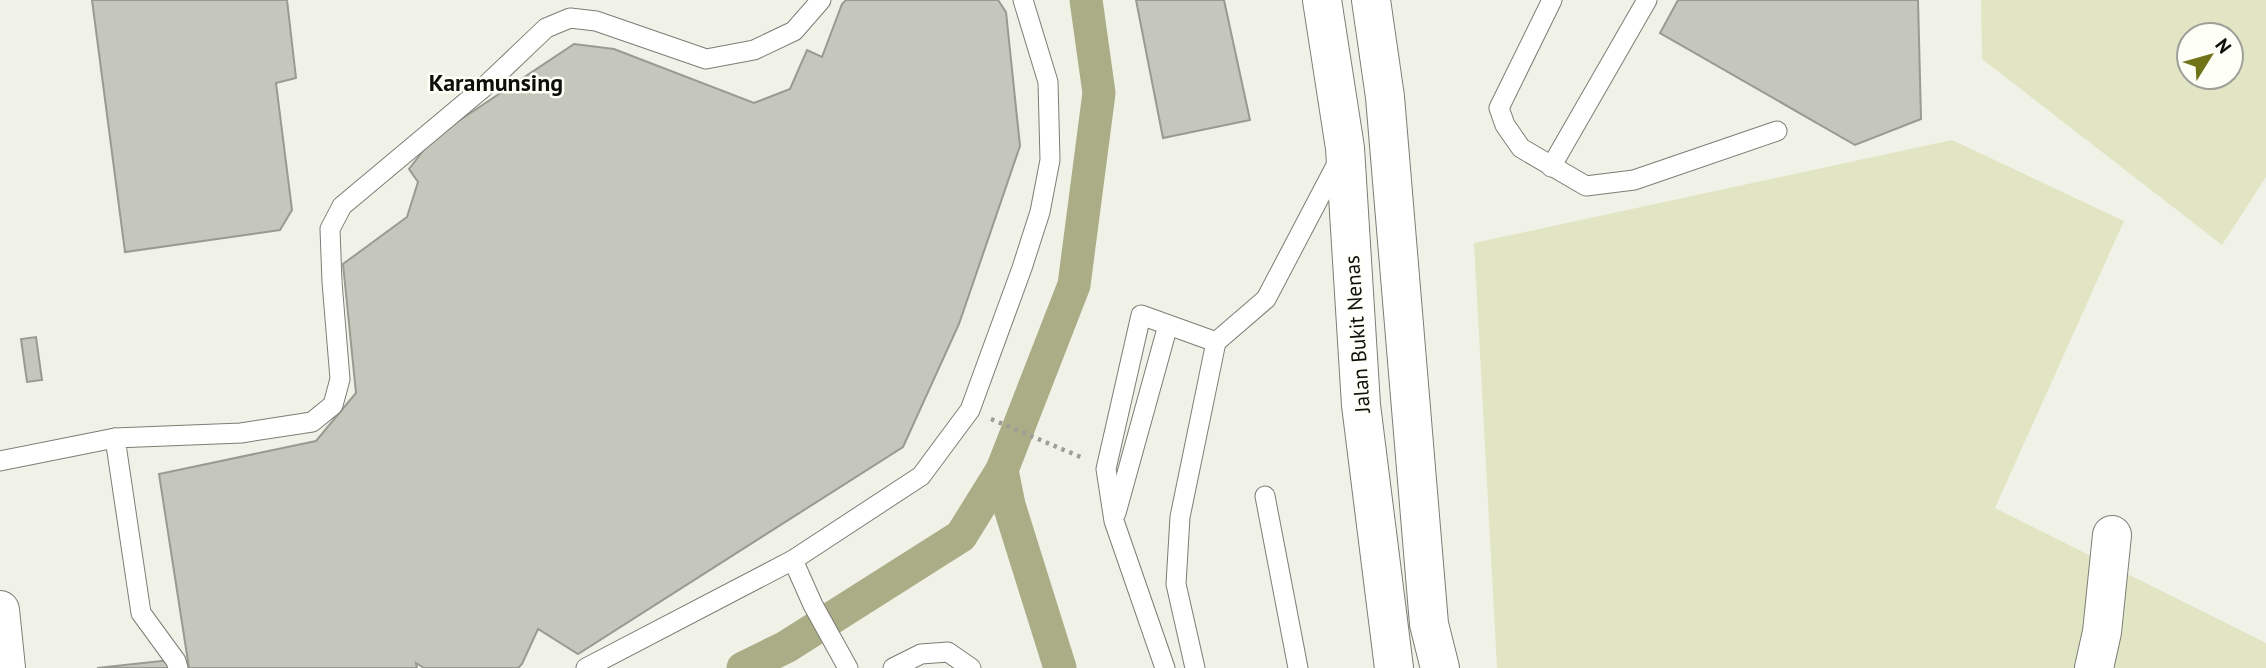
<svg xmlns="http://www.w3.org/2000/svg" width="2266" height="668" font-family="'PT Sans',sans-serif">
<rect width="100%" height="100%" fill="#f1f2e7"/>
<g fill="#e2e5c4" fill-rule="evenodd">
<path d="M1981,0H2266V177L2222,245L1982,59ZM2231,35V77H2189V35Z"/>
<polygon points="1952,140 2124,221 1995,508 2266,643 2266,668 1497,668 1474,243"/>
</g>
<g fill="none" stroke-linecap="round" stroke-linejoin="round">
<g stroke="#aaad86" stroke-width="33">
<polyline points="1002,470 1009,505 1060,668"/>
<polyline points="743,668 786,647 961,536 1002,470 1074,285 1099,93 1086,0"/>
</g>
</g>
<g fill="#c5c6bc" stroke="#999a90" stroke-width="2">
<polygon points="92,0 287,0 296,78 276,83 292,210 280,230 125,252"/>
<polygon points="846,0 998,0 1006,12 1020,146 959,324 903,447 578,654 538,629 522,664 518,668 424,668 416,663 417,668 189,668 159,474 316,441 356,393 343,264 407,217 418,182 409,169 433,138 574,44 614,49 754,103 790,89 807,50 822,57 842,4"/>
<polygon points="1136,0 1224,0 1250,120 1163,138"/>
<polygon points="1678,0 1918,0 1921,119 1855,145 1660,33"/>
<polygon points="36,337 42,380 27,382 21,339"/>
<polygon points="170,660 171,668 97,668"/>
</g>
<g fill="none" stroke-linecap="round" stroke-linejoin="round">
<g stroke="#7c7d74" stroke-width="21">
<g id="service">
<polyline points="1552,0 1499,108 1505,125 1521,148 1586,186 1634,180 1777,131"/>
<polyline points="1551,167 1647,0"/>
<polyline points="0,461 115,438"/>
<polyline points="1265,496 1298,668"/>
<polyline points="1116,513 1168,325"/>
<polyline points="793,560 813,605 848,668"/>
<polyline points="178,668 176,661 141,613 115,438 241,433 312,422 333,405 340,379 332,282 330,229 342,206 483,88 546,28 570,18 596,21 706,59 754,50 794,31 821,0"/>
<polyline points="586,668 793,560 921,476 970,410 1022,268 1040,212 1050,160 1048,82 1023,0"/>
<polyline points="893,668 921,654 948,652 971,668"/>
<polyline points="1165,668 1114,521 1106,469 1141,315 1216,342 1266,299 1340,158"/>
<polyline points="1195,668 1176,584 1180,517 1216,342"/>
</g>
</g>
<g stroke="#7c7d74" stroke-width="40">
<polyline id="minor" points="2094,668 2102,632 2112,535"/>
</g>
<g stroke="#7c7d74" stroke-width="40">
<g id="secondary">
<polyline points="1322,0 1345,148 1361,405 1394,668"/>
<polyline points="1371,0 1385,97 1429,624 1440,668"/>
</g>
</g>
<g stroke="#7c7d74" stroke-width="40">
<polyline id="primary" points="0,610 6,668"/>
</g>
<polyline stroke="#9d9e96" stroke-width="4.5" stroke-dasharray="3.5 5" stroke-linecap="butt" points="991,419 1083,458"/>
<use href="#service" stroke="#fff" stroke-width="19"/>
<use href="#minor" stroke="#fff" stroke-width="38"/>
<use href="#secondary" stroke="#fff" stroke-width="38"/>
<use href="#primary" stroke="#fff" stroke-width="38"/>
</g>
<g text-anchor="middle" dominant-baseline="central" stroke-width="5" stroke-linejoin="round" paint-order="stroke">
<g font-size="21" fill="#0e0f0b" stroke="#fefff7">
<text transform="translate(1357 334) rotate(-94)">Jalan Bukit Nenas</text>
</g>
<g font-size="24" font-weight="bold" fill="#0e0f0b" stroke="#fefff7">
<text x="496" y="82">Karamunsing</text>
</g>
</g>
<g transform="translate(2210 56) rotate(53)"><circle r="33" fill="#fefff7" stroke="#9e9f99" stroke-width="2"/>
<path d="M0-5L12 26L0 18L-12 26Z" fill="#717319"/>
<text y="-10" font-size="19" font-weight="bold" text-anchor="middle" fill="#0e0f0b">N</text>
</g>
</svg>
